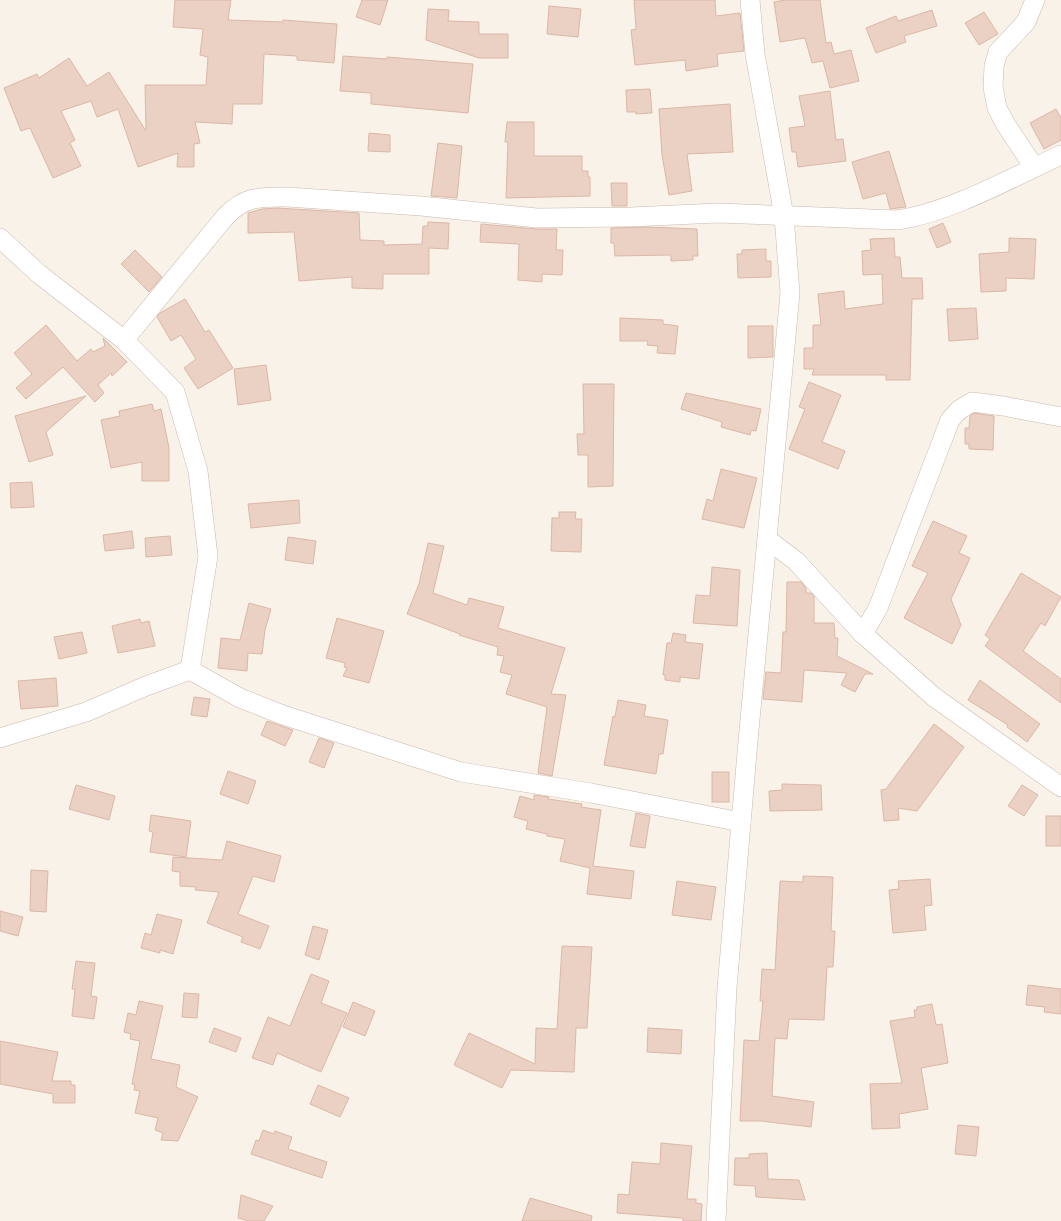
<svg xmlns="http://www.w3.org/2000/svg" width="1061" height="1221" font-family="'PT Sans Narrow',sans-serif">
<rect width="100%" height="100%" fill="#f9f2e8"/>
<g fill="#ebd1c3" stroke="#dcb7a6">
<polygon points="175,0 231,0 228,20 283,22 283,20 337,24 334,63 297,60 297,56 264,54 262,104 233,104 232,124 195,122 200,143 194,144 194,167 177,167 178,153 138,167 118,109 97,117 91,101 61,111 75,140 70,143 81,166 53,178 30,128 21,131 4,88 37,74 39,78 69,58 87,86 109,72 146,131 145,85 206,85 208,57 200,55 203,29 173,27"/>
<polygon points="362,0 388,0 380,25 356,17"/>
<polygon points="634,0 715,0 716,16 740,13 744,51 717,54 718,66 686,71 685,60 635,65 631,30 636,29"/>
<polygon points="785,0 820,0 826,43 831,42 834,54 851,50 859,81 830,88 823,61 812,63 805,38 780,42 774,2"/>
<polygon points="549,6 581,9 578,37 547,34"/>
<polygon points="428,9 449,10 448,21 479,22 479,34 508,34 508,58 479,58 426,40"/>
<polygon points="932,10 937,26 904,36 906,42 876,53 866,28 896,16 898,21"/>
<polygon points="984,12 998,34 979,45 965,23"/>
<polygon points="343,56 387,59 387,57 473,64 468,113 371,104 371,93 340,91"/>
<polygon points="650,89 652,113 636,114 636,112 627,112 626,90"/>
<polygon points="830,91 836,140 843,139 846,161 798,167 796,152 792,152 789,128 805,126 799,96"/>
<polygon points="730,104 733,152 687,154 692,191 669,195 662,155 659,109"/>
<polygon points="1056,109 1061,118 1061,140 1044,149 1030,123"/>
<polygon points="507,122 534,122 534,156 582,156 582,171 588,171 588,177 590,177 590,196 506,198 508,142 505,142"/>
<polygon points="369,133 390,135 390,152 368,151"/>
<polygon points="438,143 462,146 457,198 431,196"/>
<polygon points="889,151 906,207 890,209 886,193 863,199 852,162"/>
<polygon points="611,183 627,183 627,206 612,206"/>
<polygon points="277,208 359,213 360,240 384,241 384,245 422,244 423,226 428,226 428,222 449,223 448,249 429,248 429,274 383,274 383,289 352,288 352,277 299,281 294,232 248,233 248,213 262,209"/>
<polygon points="943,223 951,242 937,248 929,229"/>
<polygon points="481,224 536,229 557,229 556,250 563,250 562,275 542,274 542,282 518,280 519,244 480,242"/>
<polygon points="647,227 697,229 698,256 693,256 693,260 671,261 671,255 615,256 614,243 611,243 611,228"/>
<polygon points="894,238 895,257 900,257 902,278 922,278 923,299 912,299 910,380 886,380 886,375 812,375 814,369 804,369 804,348 813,348 813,325 821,325 818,294 844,291 845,309 883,304 882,274 863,275 862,251 871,250 870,239"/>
<polygon points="1009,238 1036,239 1034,279 1006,278 1006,291 981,292 979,254 1009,252"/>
<polygon points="766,249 766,261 771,261 771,277 738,278 737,254 742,254 742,250"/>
<polygon points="135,250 162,277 149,292 121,264"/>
<polygon points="185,299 205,332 209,330 233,368 198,389 184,368 196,359 181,335 171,341 157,317 160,313"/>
<polygon points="976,308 978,339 949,341 947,309"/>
<polygon points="620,318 663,320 663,324 678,326 675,354 657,353 658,346 647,345 648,341 620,341"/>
<polygon points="46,325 77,361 91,349 93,352 105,346 103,338 127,362 112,376 111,373 98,385 104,393 95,402 63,367 26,399 16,388 32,374 14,353"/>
<polygon points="748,326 773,326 773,357 748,358"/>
<polygon points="266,365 271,400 238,405 234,369"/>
<polygon points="809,382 841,395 822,442 845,451 838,469 789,449 805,409 799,407"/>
<polygon points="583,384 614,384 613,486 588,487 588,455 578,455 577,434 584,434"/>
<polygon points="686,393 761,409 756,431 751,430 750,435 721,427 722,422 681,409"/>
<polygon points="86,396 46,432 53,455 29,462 15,416"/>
<polygon points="152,404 154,411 161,409 169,448 169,481 142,481 142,462 111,468 101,420 120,416 119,411"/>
<polygon points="974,413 994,416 993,450 969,449 969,444 965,444 965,428 969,428 970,416"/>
<polygon points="721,469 757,478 744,528 702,519 707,499 713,501"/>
<polygon points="32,482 34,507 11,508 10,483"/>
<polygon points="299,500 300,523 251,528 248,504"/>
<polygon points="559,512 576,512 575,519 582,519 581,552 551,551 552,518 559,518"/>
<polygon points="933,521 967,536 959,553 970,558 951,599 961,625 952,644 904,618 928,573 912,566"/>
<polygon points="132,531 134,548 105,551 103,535"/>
<polygon points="170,536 172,555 146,557 145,538"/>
<polygon points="288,537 316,541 313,564 285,560"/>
<polygon points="428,543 444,546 433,593 467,605 469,598 504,607 498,628 565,648 551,694 566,695 552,776 538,773 547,707 506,694 512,675 500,672 504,656 497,655 498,647 459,635 460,634 407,614 419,584"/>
<polygon points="712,567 740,570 737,626 693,623 696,595 710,596"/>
<polygon points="1021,573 1061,597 1045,626 1041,623 1023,651 1061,679 1061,703 985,646 990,639 985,635"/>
<polygon points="787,582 801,582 806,588 806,593 811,593 814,596 814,623 834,623 835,638 838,638 837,656 873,674 865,674 855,692 841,685 847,673 804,670 802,702 763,699 766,672 781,673 783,632 786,632"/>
<polygon points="249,603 271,609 265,630 262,654 248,653 247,671 218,668 221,638 240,640"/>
<polygon points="337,618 384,631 369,683 343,676 347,668 344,667 345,663 326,658"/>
<polygon points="140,619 141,623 149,621 155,646 118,653 112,626"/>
<polygon points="82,632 87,653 59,659 54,637"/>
<polygon points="673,633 686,635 685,642 703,644 699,679 680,677 680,682 665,680 665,675 663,675 667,643 671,643"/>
<polygon points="56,678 58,706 21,709 18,681"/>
<polygon points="980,680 1040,724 1027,742 1007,727 1008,725 968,700"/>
<polygon points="194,697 210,699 207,717 191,715"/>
<polygon points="618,700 646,705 644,716 668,720 663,754 659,754 656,774 604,765 613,716 615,717"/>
<polygon points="267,721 293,730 285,746 261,735"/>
<polygon points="934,724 964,747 917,811 898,808 899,820 884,821 881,790 886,789"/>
<polygon points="319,738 334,743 324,768 309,762"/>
<polygon points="228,771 256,781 248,804 220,794"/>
<rect x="712" y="772" width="17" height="30"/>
<polygon points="782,784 821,785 822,810 770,811 769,791 782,790"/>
<polygon points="76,785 115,796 109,820 69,809"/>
<polygon points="1022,785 1038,795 1024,816 1008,806"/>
<polygon points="534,795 549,797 548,799 582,804 581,807 601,810 593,866 634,871 631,899 587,894 590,868 560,861 565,839 547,836 547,834 526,829 528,821 514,817 520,796 534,800"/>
<polygon points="636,813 650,816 645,848 630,846"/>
<polygon points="151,815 191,821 186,857 150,852 153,832 149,831"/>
<rect x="1046" y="816" width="15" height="30"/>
<polygon points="227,841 281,856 274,882 253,876 238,914 269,926 260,949 241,942 243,937 207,923 219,892 195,890 196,887 180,886 180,872 172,871 173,857 222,860"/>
<polygon points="31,870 48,871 46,912 30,911"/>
<polygon points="803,876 833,877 831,931 835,931 833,967 827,967 824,1020 789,1019 787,1039 775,1038 772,1096 814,1102 811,1127 761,1121 740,1121 744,1040 759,1041 763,1001 760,1001 762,969 775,970 780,881 803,882"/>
<polygon points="930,879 932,905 924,906 926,930 893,933 889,890 899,889 898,881"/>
<polygon points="677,881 716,887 711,920 672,915"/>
<polygon points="0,911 23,917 18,936 0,931"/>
<polygon points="157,914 182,920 173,954 160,950 160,953 141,948 145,933 151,935"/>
<polygon points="313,926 328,930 319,960 305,955"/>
<polygon points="562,946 592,947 587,1028 576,1028 574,1072 511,1070 502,1088 454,1065 469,1033 535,1064 536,1028 557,1029"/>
<polygon points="76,961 95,963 91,996 97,997 94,1019 72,1016 75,989 72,989"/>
<polygon points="311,974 329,981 321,1003 347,1013 321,1072 277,1053 273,1065 252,1058 268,1017 290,1026"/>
<polygon points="1028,985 1061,989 1061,1014 1044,1012 1045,1007 1026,1005"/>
<polygon points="184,993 199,994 197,1018 182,1017"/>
<polygon points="139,1001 163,1006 151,1059 180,1065 176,1087 198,1097 178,1141 161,1140 163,1133 155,1130 158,1118 135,1113 140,1091 134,1090 135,1085 132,1084 140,1041 130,1039 131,1034 124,1032 128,1013 136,1015"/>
<polygon points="353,1002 375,1011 365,1036 343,1027"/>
<polygon points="932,1004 936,1025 942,1024 948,1063 921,1068 928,1109 899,1114 900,1128 872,1129 870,1084 902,1083 890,1021 915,1017 914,1010 917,1010 917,1007"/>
<polygon points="214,1028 241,1038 236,1052 209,1042"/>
<polygon points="648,1028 682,1030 681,1054 647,1052"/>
<polygon points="0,1041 58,1052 52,1081 71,1081 71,1085 75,1085 75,1103 53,1103 53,1094 0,1084"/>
<polygon points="318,1085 349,1098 340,1117 310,1104"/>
<polygon points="958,1125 979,1127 976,1156 955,1154"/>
<polygon points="263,1130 274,1134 275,1131 292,1137 288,1149 327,1162 322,1178 251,1154 256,1140 259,1141"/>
<polygon points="661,1143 692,1146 687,1199 696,1199 696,1203 702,1204 701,1221 683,1221 683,1218 617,1213 618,1194 629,1195 632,1162 660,1164"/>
<polygon points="767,1153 768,1179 799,1180 805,1200 756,1197 755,1186 734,1185 735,1158 749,1158 749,1154"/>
<polygon points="241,1195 273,1206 264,1221 249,1221 238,1218"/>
<polygon points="530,1198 592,1216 591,1221 522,1221"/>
</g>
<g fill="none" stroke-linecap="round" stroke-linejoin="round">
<g stroke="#cab9af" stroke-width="20">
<g id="street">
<polyline points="1034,167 1006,125 997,108 993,87 994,66 998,52 1026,22 1035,0"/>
<polyline points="0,238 39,274 124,340 175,392 198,471 208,556 190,670"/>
<path d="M124,340L225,217C245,196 259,197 287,197L421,206L537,218L631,217L718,213L897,220C949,213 1013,177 1061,155"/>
<polyline points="767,539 796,561 863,634 934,697 1061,787"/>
<polyline points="863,634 878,608 950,420 959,410 972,402 1003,406 1061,417"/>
<polyline points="0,738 86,712 146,686 190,670 240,698 283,715 461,772 591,793 741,822"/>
<polyline points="716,1221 727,988 748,741 790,293 784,216 755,54 750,0"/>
</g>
</g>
<use href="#street" stroke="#fff" stroke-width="19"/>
</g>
</svg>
